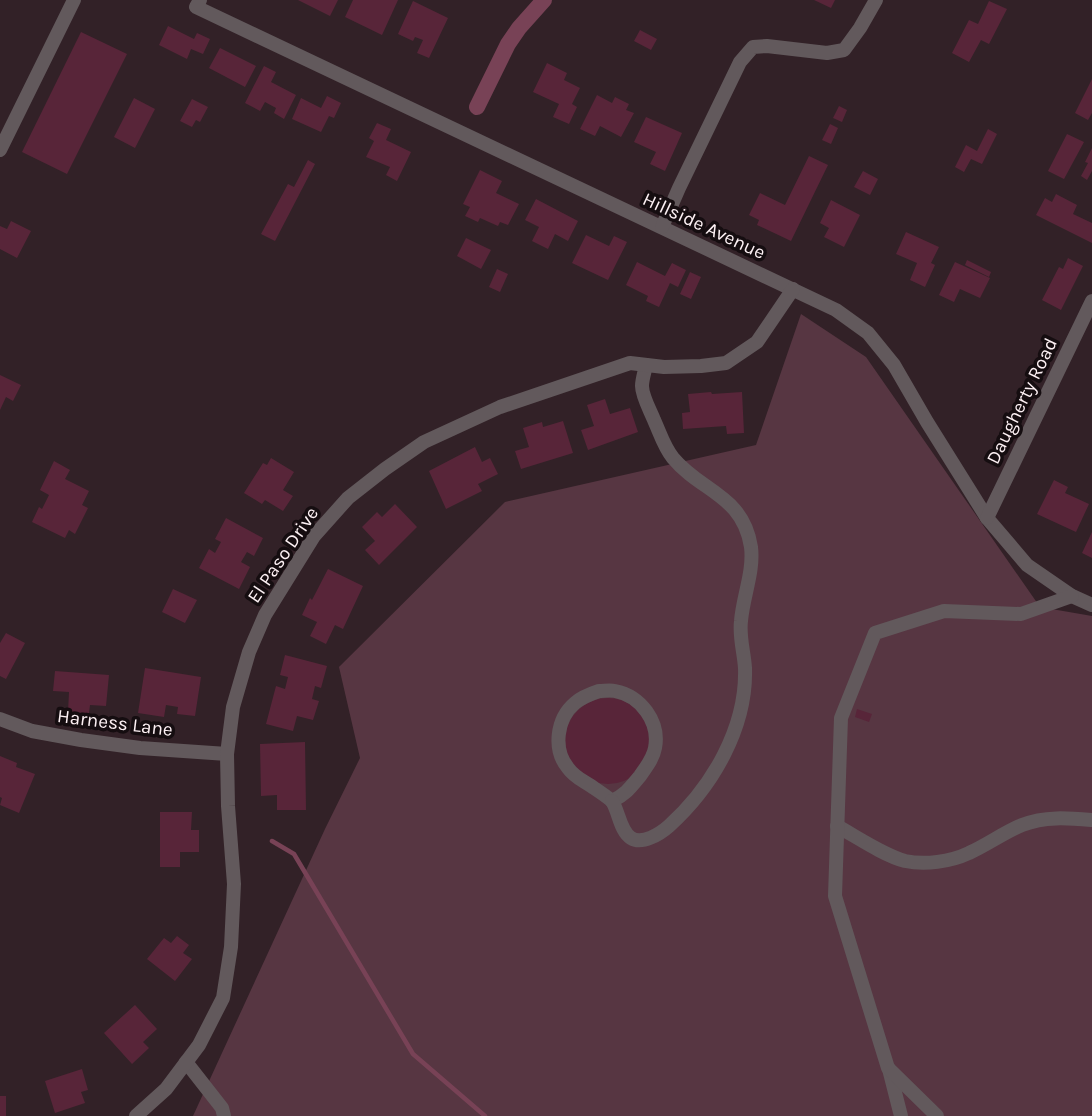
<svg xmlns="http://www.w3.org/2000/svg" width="1092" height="1116" font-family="Karla,sans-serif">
<rect width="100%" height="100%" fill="#322127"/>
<polygon fill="#573642" points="801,314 866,357 1040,607 1092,616 1092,1116 193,1116 325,829 360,758 339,667 505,502 756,445"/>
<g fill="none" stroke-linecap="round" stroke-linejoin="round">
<polyline stroke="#784256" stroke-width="4.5" points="272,841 294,854 413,1054 485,1116"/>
<polyline stroke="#784256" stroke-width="16" points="477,107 508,44 519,28 544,0"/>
</g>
<g fill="#582539">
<polygon points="298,0 338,0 330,16"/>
<polygon points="353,0 398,0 382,35 345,17"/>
<polygon points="814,0 835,0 831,8"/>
<polygon points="413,1 448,18 429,58 417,53 423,40 415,37 413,41 398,34"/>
<polygon points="989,1 1007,9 989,44 981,40 969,62 952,53 969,20 978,24"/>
<polygon points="168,26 194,39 197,33 210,39 203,54 191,49 187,59 159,45"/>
<polygon points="640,30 657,39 651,50 634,41"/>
<polygon points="81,32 127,54 67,174 22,152"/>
<polygon points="220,48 256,66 245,87 209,68"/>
<polygon points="547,63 567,73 564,80 580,88 572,104 577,107 569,124 553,117 559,104 533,92"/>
<polygon points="264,66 276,72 271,82 296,95 284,119 274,113 276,108 265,102 260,111 245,103"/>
<polygon points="1092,79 1092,113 1088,120 1075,113"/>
<polygon points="597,95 612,103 615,97 629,104 626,110 634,113 621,137 600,126 595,136 580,129"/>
<polygon points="327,96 341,103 334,118 329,116 321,132 292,119 301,98 321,108"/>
<polygon points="134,98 155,109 135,148 114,137"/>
<polygon points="192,99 208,107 200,122 196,120 192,127 180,121"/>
<polygon points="839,106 847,110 842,122 833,118"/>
<polygon points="646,117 682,133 665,171 650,164 656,152 634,142"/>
<polygon points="377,123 391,129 386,140 411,152 397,181 386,175 390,167 366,157 374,141 369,138"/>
<polygon points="830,124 838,128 831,144 822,140"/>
<polygon points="988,129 997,134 982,164 971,159 964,172 955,167 966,145 977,151"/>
<polygon points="1067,134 1084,142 1064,179 1048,171"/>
<polygon points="1092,148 1092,171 1087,180 1081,176 1088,163 1085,162"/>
<polygon points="809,156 828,165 791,241 757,225 759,220 749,215 760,193 785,205"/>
<polygon points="308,160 315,164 275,241 261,234 288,184 294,187"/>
<polygon points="480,170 502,181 496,193 519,204 508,225 500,222 498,226 480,218 478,222 465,216 470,207 463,204"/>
<polygon points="863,171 878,179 870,195 854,187"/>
<polygon points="1056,194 1077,205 1073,214 1092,223 1092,243 1036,215 1045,198 1052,202"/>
<polygon points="536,199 578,221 568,241 555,234 548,249 532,241 539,227 525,220"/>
<polygon points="831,200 860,215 844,247 824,237 829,228 820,223"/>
<polygon points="11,221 31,231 17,258 0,249 0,226 7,229"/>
<polygon points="906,232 939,247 931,263 935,265 925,287 910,280 917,263 896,254"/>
<polygon points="586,235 609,246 614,236 627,242 608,280 572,263"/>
<polygon points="466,238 491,250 481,269 457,256"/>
<polygon points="1068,258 1083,266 1061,310 1042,300 1059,267 1063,269"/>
<polygon points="967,260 991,272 989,277 965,265"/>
<polygon points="637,262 665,276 672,263 686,270 678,287 670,283 659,307 646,301 648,296 626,285"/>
<polygon points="955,262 990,278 980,298 960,289 954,302 939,295"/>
<polygon points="497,269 508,274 500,292 489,287"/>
<polygon points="690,272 701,277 691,299 680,294"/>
<polygon points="0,375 21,385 13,401 6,397 0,410"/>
<polygon points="711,392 712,394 742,392 744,433 727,434 726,426 683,429 682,413 690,412 688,394"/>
<polygon points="605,399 610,414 630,408 638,432 588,450 581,430 594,426 587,405"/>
<polygon points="563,421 573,453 521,469 515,451 529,447 523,428 542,422 543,427"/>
<polygon points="475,447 482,462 490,458 498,474 478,484 482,491 446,509 429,471"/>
<polygon points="271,458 294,472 283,490 293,496 283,511 265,500 262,504 244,493 263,463 267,465"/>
<polygon points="54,461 70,470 65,479 89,491 82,505 88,508 75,534 69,530 65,538 32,522 39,507 42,509 49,495 40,490"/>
<polygon points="1054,480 1068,487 1065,493 1089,504 1076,532 1037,514"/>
<polygon points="395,504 417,527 379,565 365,550 375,541 362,527 377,512 382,517"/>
<polygon points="226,518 263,538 254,556 247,552 241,562 250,567 239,589 199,568 209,549 215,553 221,542 215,539"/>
<polygon points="1092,532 1092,558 1082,553"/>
<polygon points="328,569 363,586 343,629 335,625 326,644 310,636 317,622 302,615 310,598 312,600"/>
<polygon points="173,589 197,600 185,623 162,612"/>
<polygon points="6,633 25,643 6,679 0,676 0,643"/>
<polygon points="285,655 327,666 321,688 315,686 312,699 319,701 313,720 297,716 293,731 266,724 276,686 285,689 288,677 280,675"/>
<polygon points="145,668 201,677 195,716 177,714 178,707 166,705 164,717 138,713"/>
<polygon points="55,671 109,675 106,706 90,705 89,713 68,712 69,692 53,691"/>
<circle cx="608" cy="741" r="43"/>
<polygon points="857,709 872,714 869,722 855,717"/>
<polygon points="305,742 306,810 277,810 277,795 261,796 260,744"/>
<polygon points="0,756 17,763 16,767 35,774 19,813 0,805 2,798 0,797"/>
<polygon points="160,812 192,812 191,830 199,830 199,852 180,852 180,867 160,867"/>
<polygon points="177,936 189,945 183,953 192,959 175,981 147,959 164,938 171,943"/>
<polygon points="135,1005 157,1029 143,1042 149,1048 132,1064 104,1033"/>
<polygon points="82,1069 88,1090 81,1092 85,1103 55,1113 45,1081"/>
<rect x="0" y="1096" width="6" height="20"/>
</g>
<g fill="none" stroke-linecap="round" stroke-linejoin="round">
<g stroke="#62595c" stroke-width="14">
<polyline points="200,0 196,7 836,310 868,333 894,365 927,422 987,518 1027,565 1072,596 1092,605"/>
<polyline points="0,150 74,0"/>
<polyline points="662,227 679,188 740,62 753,47 767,46 827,53 844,50 860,28 876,0"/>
<polyline points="987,518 1092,301"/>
<path d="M599,691C604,691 610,690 615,691C641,696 660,722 655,748C653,759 646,767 640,776C630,788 626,794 612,801C606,796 600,792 594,788C584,781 575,778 568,768C553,750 556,719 575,703C582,697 590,694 599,691Z"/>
<polyline points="0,719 32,731 81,740 140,748 227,754"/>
<path d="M612,801C619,812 620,831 631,838C642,845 660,834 669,826C712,787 747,728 745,668C744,652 739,637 741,621C743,596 754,572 751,547C743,495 701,492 673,458C664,447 660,433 654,420C650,410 642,396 642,386C642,379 645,371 646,365"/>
<path d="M837,826C857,837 883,855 905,861C925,865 950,862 969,853C987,845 1003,833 1022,825C1045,816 1068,818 1092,820"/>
<polyline points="186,1062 222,1108 224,1116"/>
<polyline points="889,1069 901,1116"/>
<polyline points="136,1116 166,1089 199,1045 223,998 231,947 234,884 228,806 227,754 233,707 249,652 265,615 314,536 348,498 385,469 424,442 500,407 630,363 664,367 701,366 726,363 757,342 793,289"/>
<polyline points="937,1116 888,1068 835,896 841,718 875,633 944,611 1021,614 1072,596"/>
</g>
</g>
<g text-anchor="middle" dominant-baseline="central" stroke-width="7" stroke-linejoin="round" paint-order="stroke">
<g font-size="19" fill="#fdf1f4" stroke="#150d10">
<text transform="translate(704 226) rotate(25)">Hillside Avenue</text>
<text transform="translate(1022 401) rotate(-64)">Daugherty Road</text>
<text transform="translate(283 555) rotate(-56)">El Paso Drive</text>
<text transform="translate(115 723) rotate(7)">Harness Lane</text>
</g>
</g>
</svg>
